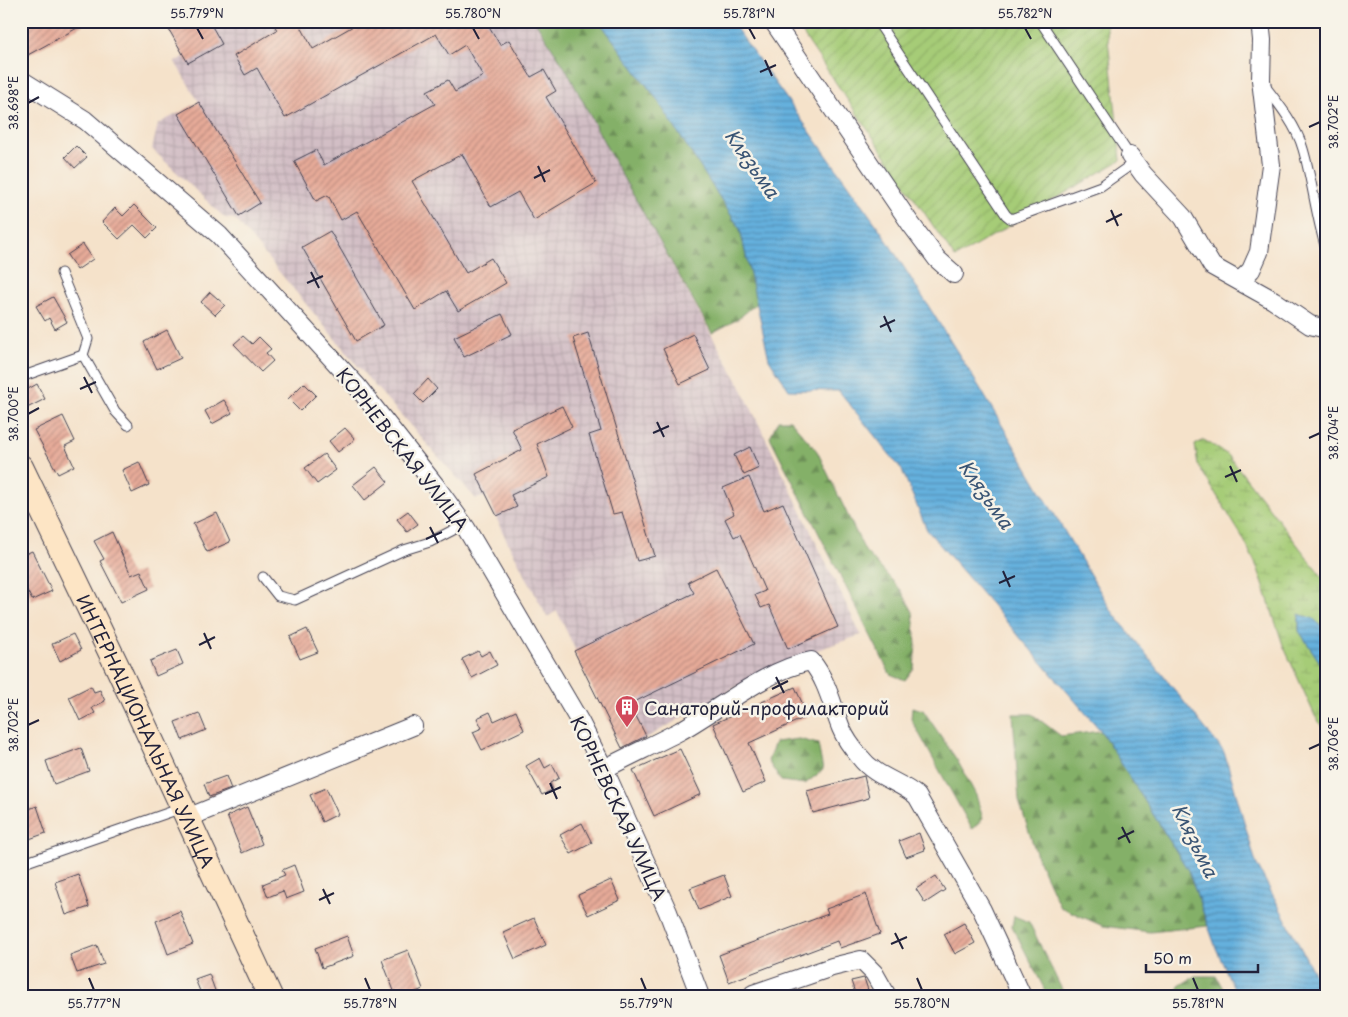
<svg xmlns="http://www.w3.org/2000/svg" width="1348" height="1017" font-family="'Playpen Sans',sans-serif">
<defs>
<pattern id="industrial-grid" width="8" height="8" patternUnits="userSpaceOnUse" patternTransform="scale(1.25)"><rect width="8" height="8" fill="#d2bec5"/><path d="M0 4h8M4 0v8" fill="none" stroke="#b4a3aa"/></pattern>
<pattern id="forest-firs" width="22" height="20" patternUnits="userSpaceOnUse" patternTransform="scale(1.25)"><rect width="22" height="20" fill="#84b068"/><path d="M5 1l3.5 6h-7zM16 11l3.5 6h-7z" fill="#6c8f57"/></pattern>
<pattern id="wetland-marsh" width="20" height="14" patternUnits="userSpaceOnUse" patternTransform="scale(1.25)"><rect width="20" height="14" fill="#a6cc77"/><path d="M1 5h8M5 5V1M11 12h8M15 12V8" fill="none" stroke="#8faf68"/></pattern>
<pattern id="garden-furrows" width="10" height="10" patternUnits="userSpaceOnUse" patternTransform="scale(1.25)"><rect width="10" height="10" fill="#a6cc77"/><path d="M-1 1l2-2M0 10L10 0M9 11l2-2" fill="none" stroke="#8faf68"/></pattern>
<pattern id="water-rules" width="6" height="5" patternUnits="userSpaceOnUse" patternTransform="scale(1.25)"><rect width="6" height="5" fill="#65b0dd"/><path d="M0 2.5h6" fill="none" stroke="#538fb4"/></pattern>
<pattern id="building-hatch" width="6" height="6" patternUnits="userSpaceOnUse" patternTransform="scale(1.25)"><rect width="6" height="6" fill="#e7ab99"/><path d="M-1 1l2-2M0 6l6-6M5 7l2-2" fill="none" stroke="#bb8b7e"/></pattern>
</defs>
<rect width="100%" height="100%" fill="#f7f3e8"/>
<filter id="ink" filterUnits="userSpaceOnUse"><feTurbulence type="fractalNoise" baseFrequency=".02" numOctaves="2"/><feDisplacementMap in="SourceGraphic" scale="10" xChannelSelector="R" yChannelSelector="G"/><feConvolveMatrix kernelMatrix="1 2 1 2 8 2 1 2 1" color-interpolation-filters="sRGB"/></filter>
<filter id="wash" filterUnits="userSpaceOnUse"><feTurbulence type="fractalNoise" baseFrequency=".0096" numOctaves="4" result="noise"/><feDisplacementMap in="SourceGraphic" scale="20" xChannelSelector="R" yChannelSelector="G"/><feGaussianBlur stdDeviation="1.12" result="paint"/><feColorMatrix in="noise" values="0 0 0 0 0 0 0 0 0 0 0 0 0 0 0 0 0 1.4 0 .05"/><feComposite in="paint" operator="in"/></filter>
<g filter="url(#wash)">
<rect width="100%" height="100%" fill="#f5e2ca"/>
<polygon fill="url(#industrial-grid)" points="164,21 535,21 567,71 616,165 741,387 861,635 811,652 743,683 623,751 557,611 547,617 503,533 487,496 476,499 367,377 235,219 225,218 152,149 158,124 199,102 175,62 184,57"/>
<g fill="url(#forest-firs)" stroke="#536952">
<polygon points="535,21 599,21 656,98 740,229 757,303 738,319 712,333 616,165 567,71"/>
<polygon points="778,420 790,420 817,451 865,551 901,590 913,612 916,644 914,668 905,680 890,674 770,437"/>
<polygon points="912,707 923,710 957,760 976,795 983,819 972,829 911,719"/>
<polygon points="1013,714 1032,714 1061,736 1101,731 1188,870 1208,926 1150,932 1103,926 1060,907 1038,859 1019,801"/>
<polygon points="799,739 818,744 823,770 805,784 781,781 768,761 775,742"/>
<polygon points="1014,916 1029,922 1065,996 1048,996 1012,926"/>
<polygon points="1195,976 1216,976 1227,996 1175,996 1179,986"/>
</g>
<polygon fill="url(#wetland-marsh)" stroke="#647759" points="1204,440 1228,455 1327,583 1327,632 1314,619 1299,615 1299,631 1327,673 1327,734 1315,716 1283,645 1258,569 1243,538 1198,465 1195,445"/>
<polygon fill="url(#garden-furrows)" stroke="#647759" points="794,21 1106,21 1121,160 955,258"/>
<g fill="url(#water-rules)" stroke="#44698c">
<polygon points="599,21 731,21 883,234 980,388 1111,610 1224,752 1256,863 1326,996 1237,996 1216,948 1188,870 1101,731 927,530 902,470 839,391 789,390 769,359 740,229 656,98"/>
<polygon points="1299,614 1314,619 1327,632 1327,673 1299,631"/>
</g>
<g id="blocks">
<g fill="url(#building-hatch)">
<polygon points="28,21 90,21 26,56 21,47 21,25"/>
<polygon points="164,21 209,21 222,44 188,63"/>
<polygon points="272,21 298,21 313,49 362,21 486,21 500,45 509,40 531,77 544,70 556,91 546,97 596,183 534,220 518,192 491,207 462,154 412,181 466,273 491,258 506,283 458,311 446,291 415,310 357,211 341,220 328,195 316,201 294,161 316,150 324,165 435,104 427,91 448,80 455,92 483,76 465,45 449,55 436,34 285,118 257,68 245,75 234,56 277,30"/>
<polygon points="199,102 260,203 239,216 178,114"/>
<polygon points="76,146 87,157 75,168 65,157"/>
<polygon points="134,205 157,228 147,238 134,225 119,239 102,222 115,208 123,216"/>
<polygon points="330,231 384,325 356,341 302,247"/>
<polygon points="83,244 93,259 77,270 67,255"/>
<polygon points="210,292 225,305 215,315 201,302"/>
<polygon points="53,297 67,322 55,329 49,318 45,321 36,306"/>
<polygon points="502,314 512,334 464,357 454,337"/>
<polygon points="167,330 181,358 157,369 144,342"/>
<polygon points="588,333 655,556 637,561 622,512 613,514 589,435 601,431 573,338"/>
<polygon points="693,334 710,370 680,384 663,349"/>
<polygon points="243,336 252,344 259,337 271,349 266,353 273,361 261,372 234,344"/>
<polygon points="428,379 437,389 423,403 414,394"/>
<polygon points="304,383 316,395 300,411 288,399"/>
<polygon points="37,384 45,399 21,411 21,393"/>
<polygon points="224,400 232,413 212,424 205,411"/>
<polygon points="562,406 572,427 537,444 549,477 511,495 517,507 497,516 476,474 522,450 512,429"/>
<polygon points="63,416 75,441 65,446 74,466 58,474 34,430"/>
<polygon points="345,428 355,439 338,452 329,441"/>
<polygon points="750,447 759,468 744,475 734,455"/>
<polygon points="324,454 336,470 317,484 305,468"/>
<polygon points="139,462 149,485 132,493 122,470"/>
<polygon points="376,467 388,482 365,500 353,485"/>
<polygon points="749,477 764,511 783,503 838,627 788,649 769,605 761,608 755,595 765,591 740,534 734,537 725,519 734,514 723,488"/>
<polygon points="408,511 418,524 407,532 397,519"/>
<polygon points="217,513 230,542 207,552 193,524"/>
<polygon points="112,532 131,575 141,571 149,589 121,602 100,561 104,559 94,541"/>
<polygon points="32,551 52,591 32,600 21,579 21,556"/>
<polygon points="716,568 754,644 630,704 646,736 622,748 574,651 694,593 688,582"/>
<polygon points="307,629 318,652 300,659 290,637"/>
<polygon points="73,634 81,650 60,661 52,644"/>
<polygon points="177,650 183,664 156,676 150,661"/>
<polygon points="478,651 481,656 490,651 497,665 472,678 462,659"/>
<polygon points="91,686 94,692 100,690 105,701 92,708 95,713 80,721 69,697"/>
<polygon points="795,687 808,716 749,743 766,782 743,792 713,724"/>
<polygon points="516,711 524,730 482,750 473,732 482,728 477,718 490,712 494,721"/>
<polygon points="199,713 206,730 182,740 175,722"/>
<polygon points="81,748 89,771 54,784 46,761"/>
<polygon points="680,749 701,794 654,816 633,770"/>
<polygon points="540,758 545,768 552,764 559,778 550,783 553,789 542,795 526,766"/>
<polygon points="226,776 231,789 209,797 204,784"/>
<polygon points="864,776 869,798 813,813 807,791"/>
<polygon points="326,788 338,814 322,822 310,795"/>
<polygon points="37,806 46,833 21,842 21,812"/>
<polygon points="247,807 262,844 242,853 227,816"/>
<polygon points="582,823 592,843 571,854 560,835"/>
<polygon points="919,833 925,850 906,857 899,841"/>
<polygon points="294,865 304,892 286,899 283,891 268,897 263,884 285,875 282,870"/>
<polygon points="78,874 89,907 66,915 55,882"/>
<polygon points="724,875 732,896 699,910 690,888"/>
<polygon points="936,876 945,890 925,903 916,889"/>
<polygon points="611,880 620,900 588,915 578,895"/>
<polygon points="866,894 880,934 840,948 837,941 729,982 719,955 828,914 826,909"/>
<polygon points="180,911 193,944 168,954 156,921"/>
<polygon points="534,918 546,945 515,959 503,932"/>
<polygon points="964,923 975,943 955,954 944,934"/>
<polygon points="347,936 354,956 322,968 315,948"/>
<polygon points="97,945 104,964 77,973 70,955"/>
<polygon points="408,950 423,989 406,996 396,996 382,960"/>
<polygon points="209,974 217,996 202,996 195,979"/>
<polygon points="864,978 870,996 856,996 851,981"/>
</g>
</g>
</g>
<g filter="url(#ink)">
<use href="#blocks" fill-opacity="0" stroke="#423f50" stroke-width="1"/>
<g fill="none" stroke-linecap="round" stroke-linejoin="round">
<g stroke="#423f50" stroke-width="11">
<g id="lane">
<polyline points="877,21 1006,215 1011,219 1101,186 1135,162"/>
<polyline points="1040,21 1130,156"/>
<path d="M1265,86C1279,104 1297,127 1303,149C1313,183 1316,218 1327,252"/>
<polyline points="61,273 88,339 83,355"/>
<polyline points="21,377 83,355 115,411 128,425"/>
<polyline points="263,577 278,596 295,600 404,550 430,542 463,525"/>
<polyline points="21,864 182,808"/>
</g>
</g>
<g stroke="#423f50" stroke-width="20">
<g id="street">
<polyline points="773,21 910,223 937,259 954,274"/>
<polyline points="21,80 85,120 219,235 357,386 435,485 466,528 580,722 604,769 668,912 700,996"/>
<polyline points="1130,156 1143,174 1183,217 1212,266 1273,300 1310,325 1327,329"/>
<polyline points="1240,281 1251,270 1259,252 1271,165 1261,80 1262,40 1260,21"/>
<path d="M604,769C629,756 655,744 680,731C719,709 768,669 811,661C827,680 832,705 841,728C845,738 853,749 860,757C875,777 899,781 917,796L982,910L1022,996"/>
<polyline points="187,818 413,726"/>
<polyline points="752,996 753,994 832,967 861,960 874,973 887,996"/>
</g>
</g>
<g stroke="#423f50" stroke-width="26">
<g id="secondary">
<path id="s1" d="M21,467L117,666L270,996"/>
</g>
</g>
<use href="#lane" stroke="#fff" stroke-width="9"/>
<use href="#street" stroke="#fff" stroke-width="18"/>
<use href="#secondary" stroke="#fde5c5" stroke-width="24"/>
</g>
</g>
<path fill="none" stroke="#22223b" stroke-width="2" d="M197,28L203,39M473,28L479,39M749,28L755,39M1025,28L1031,39M765,60L772,76M760,72L776,65M28,103L39,97M1309,127L1320,122M538,166L545,182M534,178L550,170M1111,210L1118,226M1106,222L1122,214M311,272L319,288M307,283L323,276M884,316L891,332M880,327L895,320M84,377L92,393M80,389L96,382M28,414L39,408M657,422L664,437M653,433L669,426M1309,438L1320,433M1230,466L1237,482M1225,477L1241,470M430,527L438,543M426,539L442,532M1003,571L1010,587M999,583L1015,576M204,633L211,649M199,645L215,637M776,677L784,693M772,689L788,681M28,725L39,720M1309,749L1320,744M550,783L557,799M545,794L561,787M1122,827L1130,843M1118,839L1134,831M323,889L330,904M319,900L334,893M895,933L903,949M891,944L907,937M89,978L94,990M365,978L370,990M641,978L646,990M917,978L922,990M1193,978L1198,990"/>
<defs>
<g id="building-pin" transform="scale(1.25)"><path d="M0 17L-7.5 6A9.5 9.5 0 1 1 7.5 6Z" fill="#d1495b" stroke="#f7f3e8"/><path d="M-4-6H4V6H1V3H-1V6H-4ZM-2.5-4.3h1.7v1.8h-1.7ZM.8-4.3h1.7v1.8H.8ZM-2.5-1h1.7V.8h-1.7ZM.8-1h1.7V.8H.8Z" fill="#fff"/></g>
</defs>
<g fill-rule="evenodd">
<use href="#building-pin" x="627" y="707"/>
</g>
<g text-anchor="middle" dominant-baseline="central" stroke-width="5" stroke-linejoin="round" paint-order="stroke">
<g font-size="18" fill="#22223b" stroke="#f7f3e8">
<text transform="translate(403 449) rotate(52)">КОРНЕВСКАЯ УЛИЦА</text>
<text stroke="none"><textPath href="#s1" startOffset="292">ИНТЕРНАЦИОНАЛЬНАЯ УЛИЦА</textPath></text>
<text transform="translate(619 808) rotate(65)">КОРНЕВСКАЯ УЛИЦА</text>
</g>
<g font-size="18" fill="#22223b" stroke="#f7f3e8" text-anchor="start">
<text x="644" y="707">Санаторий-профилакторий</text>
</g>
<g font-size="19" font-style="italic" fill="#395474" stroke="#f7f3e8">
<text transform="translate(753 163) rotate(55)">Клязьма</text>
<text transform="translate(987 494) rotate(55)">Клязьма</text>
<text transform="translate(1196 840) rotate(64)">Клязьма</text>
</g>
</g>
<rect width="1348" height="1017" fill="none" stroke="#f7f3e8" stroke-width="55"/>
<path d="M1146 964v8h112v-8" fill="none" stroke="#22223b" stroke-width="2.5"/>
<text x="1153" y="964" font-size="15" fill="#22223b" stroke="#f7f3e8" stroke-width="4" paint-order="stroke">50 m</text>
<rect x="28" y="28" width="1292" height="962" fill="none" stroke="#22223b" stroke-width="2"/>
<g font-size="12" text-anchor="middle" fill="#22223b">
<text x="197" y="18">55.779°N</text>
<text x="473" y="18">55.780°N</text>
<text x="749" y="18">55.781°N</text>
<text x="1025" y="18">55.782°N</text>
<text transform="translate(14 103) rotate(-90)" y="4">38.698°E</text>
<text transform="translate(1334 122) rotate(-90)" y="4">38.702°E</text>
<text transform="translate(14 414) rotate(-90)" y="4">38.700°E</text>
<text transform="translate(1334 433) rotate(-90)" y="4">38.704°E</text>
<text transform="translate(14 725) rotate(-90)" y="4">38.702°E</text>
<text transform="translate(1334 744) rotate(-90)" y="4">38.706°E</text>
<text x="94" y="1008">55.777°N</text>
<text x="370" y="1008">55.778°N</text>
<text x="646" y="1008">55.779°N</text>
<text x="922" y="1008">55.780°N</text>
<text x="1198" y="1008">55.781°N</text>
</g>
</svg>
